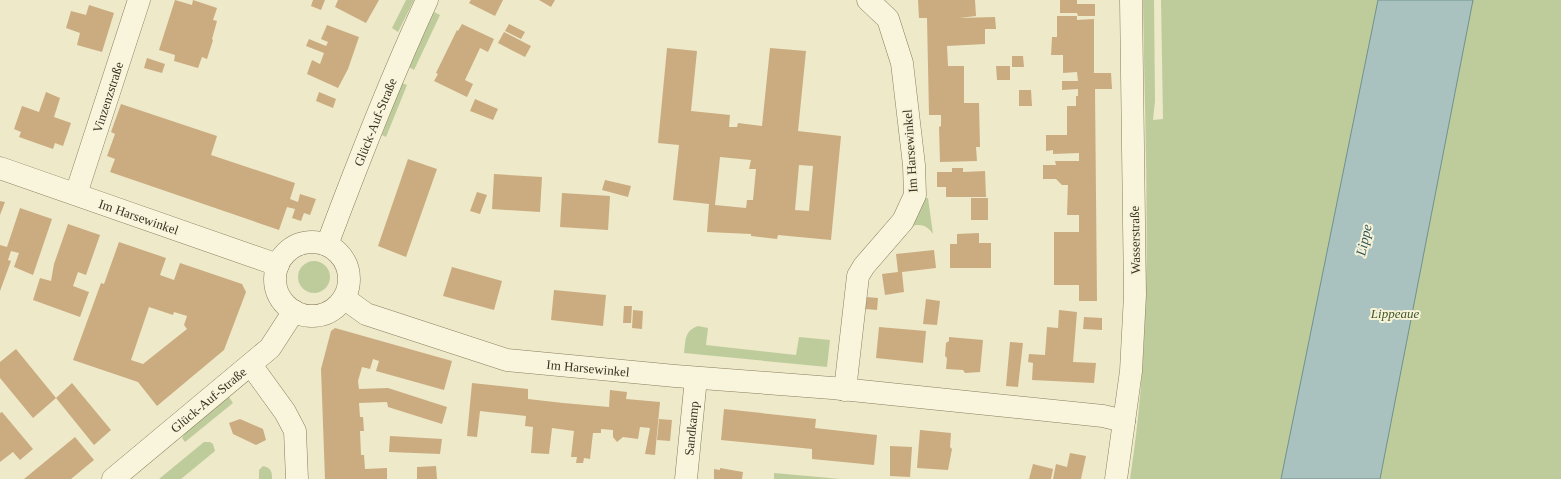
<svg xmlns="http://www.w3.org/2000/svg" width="1561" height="479" font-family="'Times New Roman',serif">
<rect width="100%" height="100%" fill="#eee9c9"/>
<g fill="#becc9c">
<polygon points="406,0 414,0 398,32 392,28"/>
<path d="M1143,0H1154L1155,101L1153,120L1163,119L1161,0H1561V479H1130C1155,321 1145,159 1143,0Z"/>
<polygon points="434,12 440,15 414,70 409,67"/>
<polygon points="402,83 407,85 386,137 382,135"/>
<path d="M926,198H928L933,234C927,225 920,223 910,227Z"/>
<circle cx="314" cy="277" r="16"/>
<path d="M698,326L708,328L706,345L796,355L799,337L830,340L827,367L684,353C686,340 684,331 698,326Z"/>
<polygon points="229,397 233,403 185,442 182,438 186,431"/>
<polygon points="204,442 210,442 213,444 215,451 181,479 159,479"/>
<path d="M263,466C271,468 272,471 272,479H259V470Z"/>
<polygon points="774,473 841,479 774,479"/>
</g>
<polygon fill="#a9c2bf" stroke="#70918e" points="1378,0 1473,0 1380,479 1281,479"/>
<g fill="#cbac80" fill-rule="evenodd">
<polygon points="175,0 192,5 193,0 217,8 213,20 217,21 212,39 213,40 207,59 202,57 198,68 174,61 175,55 159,50"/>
<polygon points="313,0 325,0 321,10 311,6"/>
<polygon points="338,0 379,0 366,23 335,7"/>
<polygon points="471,0 503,0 495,16 469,3"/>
<polygon points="539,0 555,0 551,7"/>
<polygon points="918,0 975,0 976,16 959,18 995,17 996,29 985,29 985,44 947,46 948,66 964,66 964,103 979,103 980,147 976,147 977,161 940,162 939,127 941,126 941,115 929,115 927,18 919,18"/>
<polygon points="1060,0 1077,0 1077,4 1095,4 1095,16 1078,16 1077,13 1060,13"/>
<polygon points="89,5 114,13 102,52 77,45 80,33 66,28 71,11 86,15"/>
<polygon points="1057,16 1077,16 1077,20 1094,19 1094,73 1111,73 1112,89 1095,89 1097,301 1079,301 1079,285 1054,285 1054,232 1079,232 1079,215 1067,215 1068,185 1062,185 1056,179 1043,179 1043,165 1056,165 1055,161 1079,161 1079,153 1053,154 1053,150 1046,151 1046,135 1067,135 1067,106 1076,106 1076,96 1078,96 1078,89 1062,90 1062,81 1078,81 1077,72 1063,73 1063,55 1051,55 1052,37 1057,37"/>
<polygon points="462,24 494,39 488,52 480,48 465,80 473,84 467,97 434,81 438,74 436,73 457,30 458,31"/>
<polygon points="509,24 525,32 521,39 505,31"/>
<polygon points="327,25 359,37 348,69 338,88 307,74 312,60 320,64 324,53 306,46 309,39 326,46 328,42 321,39"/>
<polygon points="504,32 531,46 525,57 498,43"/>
<path d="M667,48L697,51L691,111L730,115L729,127H737L738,123L762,126L770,48L806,51L798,131L841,136L831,240L778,235L777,239L751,236V234L707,232L709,204L673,200L679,145L658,143ZM720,157L751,160L749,169H756L753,200H747L746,208L715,205ZM799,165L813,166L809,211L795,210Z"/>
<polygon points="1012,56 1023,56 1024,67 1012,67"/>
<polygon points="147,58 165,64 162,73 144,68"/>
<polygon points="996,66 1010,66 1010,80 997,80"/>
<polygon points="1019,90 1031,90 1032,106 1019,106"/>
<polygon points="46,92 60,98 54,117 71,123 63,146 55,143 53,149 19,137 21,132 14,129 22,106 39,112"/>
<polygon points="319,92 336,99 333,108 316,101"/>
<polygon points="475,99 498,109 493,120 470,111"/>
<polygon points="121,104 217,136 211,155 295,183 290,199 298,202 300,194 316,199 310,215 304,213 301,221 292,218 295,209 287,207 279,230 110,172 115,159 107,156 115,134 111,132"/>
<polygon points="408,159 437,169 406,257 378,246"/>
<polygon points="952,168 963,168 963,172 985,171 986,197 946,197 946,187 937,187 937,172 952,172"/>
<polygon points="494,174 542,177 540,212 492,209"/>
<polygon points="605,180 631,186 628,197 602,190"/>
<polygon points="477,192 487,195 480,214 470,211"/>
<polygon points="562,193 610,196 608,230 560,227"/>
<rect x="971" y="198" width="17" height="22"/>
<polygon points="0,201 5,202 0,215"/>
<polygon points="20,208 52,219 33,275 14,267 19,253 11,251 8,260 11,261 0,291 0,245 7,247"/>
<polygon points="68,224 100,235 86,275 78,272 73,286 89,292 80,317 33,300 40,278 51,281 54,264"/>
<polygon points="979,233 979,243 991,243 991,268 950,268 950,244 957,244 957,234"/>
<path d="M119,242L166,258L160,275L174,280L180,263L242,284L246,292L224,350L157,406L138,382L73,360L101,283L104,284ZM149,307L173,315L174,312L187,316L184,325L187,329L143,364L131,360Z"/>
<polygon points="934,250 936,268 902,272 904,292 885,295 882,274 898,272 896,254"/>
<polygon points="452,267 502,281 494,310 443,296"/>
<polygon points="554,290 606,295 603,326 551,320"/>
<polygon points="867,297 878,298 877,310 865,309"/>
<polygon points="926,299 940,301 937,325 923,324"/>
<polygon points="624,306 632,306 631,323 623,323"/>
<polygon points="633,310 643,311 642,329 632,328"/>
<polygon points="1059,310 1077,312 1073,362 1096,363 1094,383 1032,380 1033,363 1028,362 1029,354 1045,355 1047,327 1058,328"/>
<polygon points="1084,317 1102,318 1102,330 1083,329"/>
<polygon points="879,327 926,331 923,363 876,358"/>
<polygon points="335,328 452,361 444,390 376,371 379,361 373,359 370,369 362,367 358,381 359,389 388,388 447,407 442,424 388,407 387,402 359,403 360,417 363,417 364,431 360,431 361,455 364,455 365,469 387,468 387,479 325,479 321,369 331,331"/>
<polygon points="949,337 983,340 980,372 965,373 963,370 946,369 947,358 945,356 946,343 949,341"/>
<polygon points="1010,342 1023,343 1018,387 1006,386"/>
<polygon points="16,349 56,398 72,383 111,430 94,445 56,398 33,418 0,378 0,362"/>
<polygon points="472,383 528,389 528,399 563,403 609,407 610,390 627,392 626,399 660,402 655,455 645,454 650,428 640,427 638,439 623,437 617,442 613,437 613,430 601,429 601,433 593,433 590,459 584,458 583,463 576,463 577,457 571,457 574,431 552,428 549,454 531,453 533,427 525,426 526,416 488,412 480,411 477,437 467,436"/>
<polygon points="724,409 816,419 815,428 877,435 874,465 812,459 812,449 721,440"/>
<polygon points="2,412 33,449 20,460 13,452 0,462 0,413"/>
<polygon points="240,419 263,429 266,440 256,445 233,434 229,423"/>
<polygon points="659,419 672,420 670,441 657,440"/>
<polygon points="920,430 951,433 950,447 952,449 948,470 917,468"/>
<polygon points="390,436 442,439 440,454 389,452"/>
<polygon points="75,437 94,460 71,479 24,479"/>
<polygon points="890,446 912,447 910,477 890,476"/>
<polygon points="1070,453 1086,456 1081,479 1053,479 1056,464 1067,467"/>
<polygon points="1033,464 1053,469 1051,479 1029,479"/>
<polygon points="436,466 437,479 417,479 417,467"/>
<polygon points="720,468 743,472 742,479 714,479 714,469 720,470"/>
</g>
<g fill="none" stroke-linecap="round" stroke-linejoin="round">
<g stroke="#8a7d5e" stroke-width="23">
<g id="minor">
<path id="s1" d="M0,168L278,265"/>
<path id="s2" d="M76,194L139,0"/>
<circle cx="312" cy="279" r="37"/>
<path id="s3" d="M327,245C358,162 390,80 427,0"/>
<path id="s4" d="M344,298L366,314L507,360L675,376L832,388L1103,416L1124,421"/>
<polyline points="251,365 285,412 295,431 297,479"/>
<polyline points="845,390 858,276 864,266 903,221 915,195 914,165 902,63 888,19 868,0"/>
<path id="s5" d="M113,479L270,348L294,311"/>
<path id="s6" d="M686,479L696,378"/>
<polyline points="1116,479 1131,371 1135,295 1131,0"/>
</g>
</g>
<use href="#minor" stroke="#f8f5dc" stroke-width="22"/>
</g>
<g text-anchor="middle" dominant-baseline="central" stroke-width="4" stroke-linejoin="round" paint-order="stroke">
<g font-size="13" fill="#3b3221" stroke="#f5f2d8">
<text stroke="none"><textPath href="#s2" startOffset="102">Vinzenzstraße</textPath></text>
<text stroke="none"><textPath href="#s3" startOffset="132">Glück-Auf-Straße</textPath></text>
<text transform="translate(910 151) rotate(-94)">Im Harsewinkel</text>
<text stroke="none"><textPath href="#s1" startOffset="147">Im Harsewinkel</textPath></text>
<text transform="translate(1135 240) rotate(-91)">Wasserstraße</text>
<text stroke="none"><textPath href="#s4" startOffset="257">Im Harsewinkel</textPath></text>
<text stroke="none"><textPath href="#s5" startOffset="124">Glück-Auf-Straße</textPath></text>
<text stroke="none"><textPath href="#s6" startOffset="51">Sandkamp</textPath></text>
</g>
<g font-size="13" font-style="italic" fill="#435728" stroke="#f5f2d8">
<text x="1395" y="313">Lippeaue</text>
</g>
<g font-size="14" font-style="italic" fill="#31565a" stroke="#f5f2d8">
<text transform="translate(1364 240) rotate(-78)">Lippe</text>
</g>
</g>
</svg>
